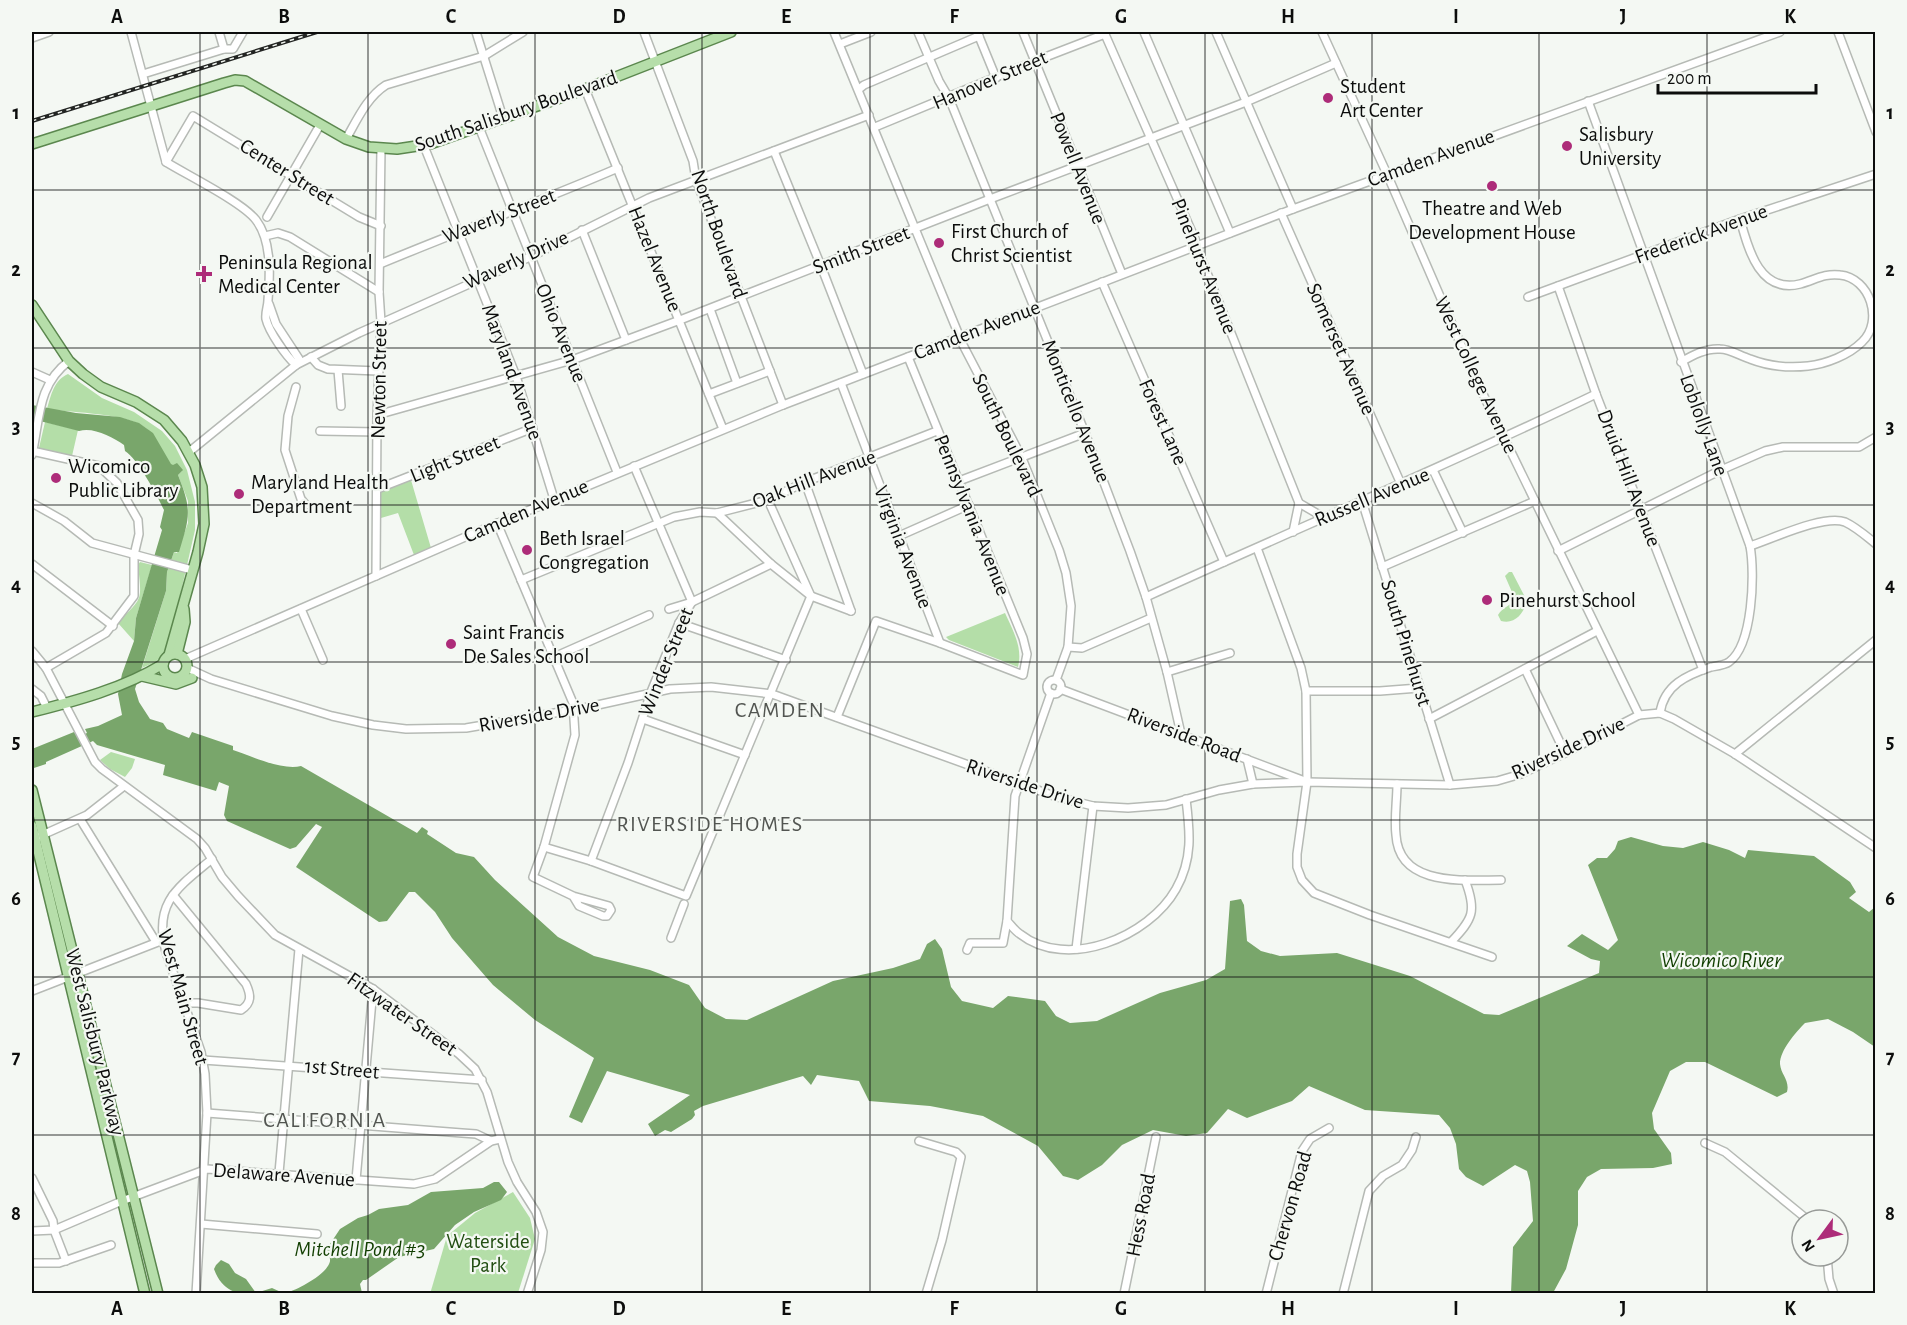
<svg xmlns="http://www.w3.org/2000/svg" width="1907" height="1325" font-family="'Alegreya Sans',sans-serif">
<rect width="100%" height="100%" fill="#f4f8f3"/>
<g fill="#b4dea8">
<path d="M68,374L102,398L134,412L162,431L175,446L187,470L195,502V530L169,644C164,658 156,662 142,668L166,591L167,572L174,552L177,553L188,523V501L178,475L182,471C179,469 173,467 170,464C162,454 159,440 147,429C130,413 73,413 47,409C51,395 54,380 68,374Z"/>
<polygon points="45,422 78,430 72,456 39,448"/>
<polygon points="411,480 431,548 414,555 398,513 381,518 381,492"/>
<path d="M140,562L152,565L136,618L134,641L118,623C143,596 142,603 138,565Z"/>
<path d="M1509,572H1512L1527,601C1524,613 1515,625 1501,621L1498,615C1503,607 1509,607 1515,599L1505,576Z"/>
<path d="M1005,613C1013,631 1023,647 1018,667L949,640L946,637Z"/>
<polygon points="111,752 135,759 132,768 125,777 110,769 100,760"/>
<polygon points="513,1192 530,1218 535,1239 518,1293 430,1294 447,1236 475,1213"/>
</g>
<g fill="#79a66b">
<path d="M32,405L76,413L120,417L139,423L153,433L171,464L173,465L177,463L183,470L178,475C192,510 190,516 179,552H174L167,572L166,591L135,689L139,702L150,719L163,723L167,729L189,738L192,732L233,746V750C251,756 283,771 301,766L417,833L422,827L428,831L427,834L456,853L474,857L495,880L558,937L594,956L650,970L689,985L705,1008L726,1019L747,1020L833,981L893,968L920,959L927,944L935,939L942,949L951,987L962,1001L993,1008L1008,996L1045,1001L1056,1016L1070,1023L1097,1021L1160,993L1206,980L1225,969L1230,901L1241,899L1244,905L1247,941L1261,951L1280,956L1337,953L1410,976L1484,1014L1499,1015L1599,973L1600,961L1591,959L1567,946L1582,934L1608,950L1618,940L1588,865L1597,858H1607L1615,849L1618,841L1631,837L1663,846L1683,848L1703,842L1729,850L1745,858L1748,850L1814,856L1850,882L1856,892L1849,898L1869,912L1875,907V1047L1853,1032L1828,1019L1805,1023C1796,1032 1780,1050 1780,1064C1781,1075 1790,1080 1787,1092L1777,1097L1705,1062H1686L1670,1071L1652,1113L1654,1129L1671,1153L1672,1164L1653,1168L1601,1169L1587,1177L1578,1191V1225L1566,1269L1553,1293H1511L1513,1247L1533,1221L1530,1182L1527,1171L1515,1165L1483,1186L1466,1177L1459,1169L1456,1144L1450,1128L1439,1115L1365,1110L1309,1086L1292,1101L1247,1118L1228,1109L1207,1133L1186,1136L1153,1130L1122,1145L1102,1165L1078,1180L1063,1176L1038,1146L983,1116L930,1106L869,1101L859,1081L817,1075L811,1085L803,1076L703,1106L694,1111L695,1115L692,1119L671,1132L665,1130L655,1136L648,1124L690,1095L607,1071L582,1123L569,1117L594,1058L535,1020L493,985L452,938L435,912L415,892H409L387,921L379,922L296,867L322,827L316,824L296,847L290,849L227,821L224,815L229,786L219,782L216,791L163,775L165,765L97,745L93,741L46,762V764L34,768L32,765V749L74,732L78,737L87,733L85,729L98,726L122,715L118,694L122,674L134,641L136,618L162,530L160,527L164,510C157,495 137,458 125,451L124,445C112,437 94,427 79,431L32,419Z"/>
<path d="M494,1182H499L507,1192L501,1200L474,1212L455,1225L434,1249L399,1257L366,1280H363L360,1284L362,1293H285C296,1291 332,1272 330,1259C330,1256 327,1253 326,1250L340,1229L358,1218L368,1215L379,1209L408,1205L431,1192L483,1188Z"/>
<path d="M221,1260L229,1264L235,1273L246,1279L256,1293L272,1288L283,1293C254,1294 226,1302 214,1269L216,1265Z"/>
</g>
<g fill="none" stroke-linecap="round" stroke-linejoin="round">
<g stroke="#b6bab5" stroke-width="10">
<g id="minor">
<path d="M131,32L166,162C187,175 242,202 256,220C272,241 270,275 268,300C268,307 265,312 266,319C269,332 286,356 296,365"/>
<polyline points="219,32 224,49"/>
<polyline points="476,32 503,118"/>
<polyline points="644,32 693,161 696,180 783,405"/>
<polyline points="834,32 963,345 1022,458 1059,550 1066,573 1071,606 1068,647 1056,680"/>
<polyline points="918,32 939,81 949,98 1085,433 1130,551 1146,597 1167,672 1181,734"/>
<polyline points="1023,32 1122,274"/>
<polyline points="1104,32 1195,239 1199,253 1299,503 1293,532"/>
<polyline points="1144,32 1230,233"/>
<polyline points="1216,32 1293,209"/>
<polyline points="1322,32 1387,174 1478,384 1639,715"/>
<polyline points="1838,32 1876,132"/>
<polyline points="978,34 996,78"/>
<polyline points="32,38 49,32"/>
<polyline points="840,44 871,32"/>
<polyline points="143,74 224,49 233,49 243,32"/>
<polyline points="585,89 723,429"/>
<polyline points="859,89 864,85 979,36"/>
<path d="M1588,101L1750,546C1755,573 1753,645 1729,662C1725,665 1717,666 1711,667C1687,675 1664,685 1660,713"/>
<polyline points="479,127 617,472"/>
<polyline points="875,127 1035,61 1105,34"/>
<path d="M346,139C357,120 367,97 386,85L484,56L523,32"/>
<polyline points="424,146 516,376 554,499"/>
<polyline points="774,151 821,266 863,374"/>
<polyline points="166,162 193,116 359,217 381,226"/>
<polyline points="1281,213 1401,484"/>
<polyline points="267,217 320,125"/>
<polyline points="582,230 626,340"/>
<polyline points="265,236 278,233 290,237 379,292"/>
<path d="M380,264C459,231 539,202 618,168"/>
<polyline points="1102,282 1224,562"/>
<polyline points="1558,286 1596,394 1703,670"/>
<polyline points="1528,297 1740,219 1876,174"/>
<polyline points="269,304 276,324 299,359 296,365"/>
<polyline points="710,309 737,383"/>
<polyline points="311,357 318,365 328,369 378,371"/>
<path d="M1681,362C1693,355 1706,348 1720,349C1730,349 1740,356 1750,359C1768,366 1789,368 1808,366C1826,364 1849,355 1862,342C1884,321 1870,278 1840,275C1824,273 1815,280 1800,284C1759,294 1748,248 1740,219"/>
<polyline points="338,370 341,406"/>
<polyline points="32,372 50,380"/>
<polyline points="841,383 940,643"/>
<polyline points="296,387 288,416 285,450 301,499 306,505"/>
<polyline points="709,394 770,371"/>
<polyline points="377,415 572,360 680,320 990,199 1246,102 1336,63"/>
<polyline points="320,431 378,432"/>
<polyline points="32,451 99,466 117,483 138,520 139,534 134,555 134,596 106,633 46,668"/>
<polyline points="189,452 296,365 359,333 530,257 649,198 869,115"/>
<path d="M32,455C40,419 37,385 69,361"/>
<polyline points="1433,470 1463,533"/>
<polyline points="959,481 1085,433"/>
<polyline points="805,482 851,611"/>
<polyline points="377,489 533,428"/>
<polyline points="768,500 810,594"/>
<polyline points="1362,501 1450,785"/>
<polyline points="32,503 64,521 92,543 192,570"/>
<polyline points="1299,503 1323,517"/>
<polyline points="717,513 771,564 811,596 851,611"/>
<polyline points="497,523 573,703 575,735 544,847 533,877 573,896 609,906 611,910 607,916 603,916 579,906 573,896"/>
<polyline points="899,536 969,505"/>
<path d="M1750,546C1772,539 1824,514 1845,522C1856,527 1866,536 1876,544"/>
<polyline points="1257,548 1301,668 1306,691 1307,782 1297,854 1297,867 1302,880 1314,893 1370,915 1492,957"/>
<polyline points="1558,551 1721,470 1765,451 1783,447 1859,447 1876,437"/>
<polyline points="32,564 113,626"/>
<polyline points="1382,567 1535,501"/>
<polyline points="376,576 377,415 381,322 379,292 381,148"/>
<polyline points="521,580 674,517 700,512 717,513 768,500 805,482 937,431"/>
<path d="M1146,597C1296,529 1448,465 1596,394"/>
<polyline points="301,609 323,660"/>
<polyline points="669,609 692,602 771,564"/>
<polyline points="679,623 786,660"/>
<polyline points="1068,647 1082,648 1151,618"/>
<polyline points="32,651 46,668 95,762 102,769 197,839 205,848 222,877 238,896 275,935 373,989 459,1054 475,1069 487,1092 508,1162 517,1182 536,1212 543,1232 541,1250 527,1294"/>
<polyline points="554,657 649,615"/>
<polyline points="185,659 479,531 783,405 1293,209 1780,32"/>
<polyline points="187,668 211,679 332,716 373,725 406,729 466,728 584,708 670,689 711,687 772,694 1057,797 1093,806 1128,808 1166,805 1219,790 1253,784 1307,782 1450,785 1497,781 1521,774 1565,753 1639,715 1660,713 1674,719 1735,754 1876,848"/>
<polyline points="1525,669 1565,753"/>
<polyline points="1167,672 1230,653"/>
<circle cx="1054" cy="687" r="7"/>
<polyline points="32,689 41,696 47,708"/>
<polyline points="1060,689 1302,780"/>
<polyline points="1306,691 1380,691 1419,688"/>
<path d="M1051,693L1015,796L1007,921C1011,925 1015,931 1020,934C1067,971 1149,937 1176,889C1193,859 1190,832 1186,799"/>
<polyline points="837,717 876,621 940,643 1023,675 1027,654 1023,638 908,357"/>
<polyline points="643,719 745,755"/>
<polyline points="1429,719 1597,631"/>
<polyline points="1735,754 1876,640"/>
<polyline points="1247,759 1253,784"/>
<path d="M1397,784C1397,801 1394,819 1396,835C1399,887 1464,880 1501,880"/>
<polyline points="80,819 156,942"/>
<polyline points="40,836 87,815 124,786"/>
<polyline points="544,847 591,861 686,896 811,596"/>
<polyline points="591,861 628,763 651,692 679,623 692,602 634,466"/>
<path d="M173,895L246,984C251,995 252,1003 241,1010L198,1003H185"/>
<polyline points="671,938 684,904"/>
<path d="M1451,942C1473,919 1477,911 1465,880"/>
<polyline points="1076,949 1093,806"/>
<polyline points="967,950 970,943 1003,943 1007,921"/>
<polyline points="32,991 158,942"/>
<polyline points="203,1060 482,1080"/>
<polyline points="207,1113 462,1133 476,1134 491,1141"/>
<polyline points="919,1141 956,1152 961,1157 942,1240 926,1294"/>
<polyline points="1705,1143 1725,1152 1808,1220"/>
<polyline points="279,1173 299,949"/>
<polyline points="32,1178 53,1221 54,1230 66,1261"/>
<polyline points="356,1180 373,989"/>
<polyline points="201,1224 317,1234"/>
<polyline points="32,1231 54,1230 122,1201 207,1169 414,1184 435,1179 491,1141 500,1139"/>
<polyline points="1827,1256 1829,1279 1834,1294"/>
<polyline points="32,1263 59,1263 111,1245"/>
<path d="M196,1294L207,1113L205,1074L201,1052L166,952C153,903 177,888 212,859"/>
<polyline points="1124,1294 1156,1137"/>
<polyline points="1266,1294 1302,1151 1310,1139 1329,1128"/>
<polyline points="1343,1294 1369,1191 1383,1176 1402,1165 1412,1150 1416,1137"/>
</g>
</g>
<g stroke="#5b874e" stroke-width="12">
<g id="major">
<polyline points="32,144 224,83 235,80 245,81 346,139 369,147 397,149 430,144 585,89 731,32"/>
<polyline points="32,305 69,361 83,374 101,387 136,402 164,420 182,441 195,465 202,487 204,524 198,552 169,655"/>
<circle cx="175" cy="666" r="12"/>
<polyline points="177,654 185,622 184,609"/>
<polyline points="142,676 176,684 192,678"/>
<path d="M32,712C76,701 124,688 163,664"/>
<polyline points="32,790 158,1294"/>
<polyline points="32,826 145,1294"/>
</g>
</g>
<use href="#minor" stroke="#fff" stroke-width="7"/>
<use href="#major" stroke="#b6deaa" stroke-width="9"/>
<g stroke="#232523" stroke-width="4">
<polyline id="rail" points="32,121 317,32"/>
</g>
<use href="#rail" stroke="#f4f8f3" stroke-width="1.5" stroke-dasharray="4.5" stroke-linecap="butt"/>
</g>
<path fill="none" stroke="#0c0d0c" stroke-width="1.5" stroke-opacity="0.55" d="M200,32V1294M368,32V1294M535,32V1294M702,32V1294M870,32V1294M1037,32V1294M1205,32V1294M1372,32V1294M1539,32V1294M1707,32V1294M32,190H1876M32,348H1876M32,505H1876M32,662H1876M32,820H1876M32,977H1876M32,1135H1876"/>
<g fill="#ad2c79" stroke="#f4f8f3" stroke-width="2">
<circle cx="1328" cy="98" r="6"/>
<circle cx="1567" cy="146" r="6"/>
<circle cx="1492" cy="186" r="6"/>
<circle cx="939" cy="243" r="6"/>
<path d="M201 265h6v6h6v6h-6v6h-6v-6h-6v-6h6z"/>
<circle cx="56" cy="478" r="6"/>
<circle cx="239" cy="494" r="6"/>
<circle cx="527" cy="550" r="6"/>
<circle cx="1487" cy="600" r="6"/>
<circle cx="451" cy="644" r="6"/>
</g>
<g text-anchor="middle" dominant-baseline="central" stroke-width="4.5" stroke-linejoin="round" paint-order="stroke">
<g font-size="21" fill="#0c0d0c" stroke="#f4f8f3">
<text transform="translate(990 80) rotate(-23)">Hanover Street</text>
<text transform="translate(516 111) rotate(-19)">South Salisbury Boulevard</text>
<text transform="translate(1431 158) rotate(-20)">Camden Avenue</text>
<text transform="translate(1078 168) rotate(68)">Powell Avenue</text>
<text transform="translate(287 172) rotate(32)">Center Street</text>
<text transform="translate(499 216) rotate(-21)">Waverly Street</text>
<text transform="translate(719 234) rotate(71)">North Boulevard</text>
<text transform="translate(1701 234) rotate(-20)">Frederick Avenue</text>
<text transform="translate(861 250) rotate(-21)">Smith Street</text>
<text transform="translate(655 259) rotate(68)">Hazel Avenue</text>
<text transform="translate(516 260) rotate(-25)">Waverly Drive</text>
<text transform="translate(1204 266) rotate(68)">Pinehurst Avenue</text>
<text transform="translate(977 330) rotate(-21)">Camden Avenue</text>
<text transform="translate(561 333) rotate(68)">Ohio Avenue</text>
<text transform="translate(1341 349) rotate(66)">Somerset Avenue</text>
<text transform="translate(512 372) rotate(70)">Maryland Avenue</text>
<text transform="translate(1476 375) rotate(65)">West College Avenue</text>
<text transform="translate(379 380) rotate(-89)">Newton Street</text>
<text transform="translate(1076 411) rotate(68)">Monticello Avenue</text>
<text transform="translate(1163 422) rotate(66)">Forest Lane</text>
<text transform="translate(1704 425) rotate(70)">Loblolly Lane</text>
<text transform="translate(1007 435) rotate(64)">South Boulevard</text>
<text transform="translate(455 459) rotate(-22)">Light Street</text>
<text transform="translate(1629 478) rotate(69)">Druid Hill Avenue</text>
<text transform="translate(814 479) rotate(-21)">Oak Hill Avenue</text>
<text transform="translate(1372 497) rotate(-23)">Russell Avenue</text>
<text transform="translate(526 511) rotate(-23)">Camden Avenue</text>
<text transform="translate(972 515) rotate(68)">Pennsylvania Avenue</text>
<text transform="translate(903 547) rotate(69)">Virginia Avenue</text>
<text transform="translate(1406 643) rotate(73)">South Pinehurst</text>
<text transform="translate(666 662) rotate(-68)">Winder Street</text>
<text transform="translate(539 715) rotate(-10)">Riverside Drive</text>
<text transform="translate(1184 735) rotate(21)">Riverside Road</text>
<text transform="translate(1568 748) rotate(-25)">Riverside Drive</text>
<text transform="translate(1025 784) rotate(18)">Riverside Drive</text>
<text transform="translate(183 997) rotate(74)">West Main Street</text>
<text transform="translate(402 1014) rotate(35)">Fitzwater Street</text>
<text transform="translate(95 1042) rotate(76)">West Salisbury Parkway</text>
<text transform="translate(342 1069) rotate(5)">1st Street</text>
<text transform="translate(284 1175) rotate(4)">Delaware Avenue</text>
<text transform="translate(1290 1206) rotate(-74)">Chervon Road</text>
<text transform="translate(1141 1215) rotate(-79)">Hess Road</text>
</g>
<g font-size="21" fill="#0c0d0c" stroke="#f4f8f3" text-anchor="start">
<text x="1340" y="86">Student<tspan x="1340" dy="24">Art Center</tspan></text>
<text x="1579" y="134">Salisbury<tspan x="1579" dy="24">University</tspan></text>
<text x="1492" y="208" text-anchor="middle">Theatre and Web<tspan x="1492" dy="24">Development House</tspan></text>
<text x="951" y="231">First Church of<tspan x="951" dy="24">Christ Scientist</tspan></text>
<text x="218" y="262">Peninsula Regional<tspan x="218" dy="24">Medical Center</tspan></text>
<text x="68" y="466">Wicomico<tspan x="68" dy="24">Public Library</tspan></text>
<text x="251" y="482">Maryland Health<tspan x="251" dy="24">Department</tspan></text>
<text x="539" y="538">Beth Israel<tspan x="539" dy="24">Congregation</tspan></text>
<text x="1499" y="600">Pinehurst School</text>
<text x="463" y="632">Saint Francis<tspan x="463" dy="24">De Sales School</tspan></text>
</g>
<g font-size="21" fill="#224e12" stroke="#f4f8f3">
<text x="488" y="1241">Waterside<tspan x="488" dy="24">Park</tspan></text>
</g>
<g font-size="22" letter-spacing="1.5" fill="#525551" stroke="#f4f8f3">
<text x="780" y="710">CAMDEN</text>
<text x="710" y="824">RIVERSIDE HOMES</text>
<text x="325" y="1120">CALIFORNIA</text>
</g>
<g font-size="22" font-style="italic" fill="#113e00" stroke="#f4f8f3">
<text x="1721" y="960">Wicomico River</text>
<text x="360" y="1249">Mitchell Pond #3</text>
</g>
</g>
<rect width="1907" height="1325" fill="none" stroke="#f4f8f3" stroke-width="66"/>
<g transform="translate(1820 1238) rotate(237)"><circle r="28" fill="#f4f8f3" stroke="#979a97" stroke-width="1.5"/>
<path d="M0-4.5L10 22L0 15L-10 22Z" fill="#ad2c79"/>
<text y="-9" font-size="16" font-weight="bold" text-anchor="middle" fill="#0c0d0c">N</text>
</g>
<path d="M1658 84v9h158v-9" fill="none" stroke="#0c0d0c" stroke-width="3"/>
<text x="1667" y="84" font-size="18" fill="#0c0d0c" stroke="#f4f8f3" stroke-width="4.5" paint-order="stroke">200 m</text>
<rect x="33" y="33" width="1841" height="1259" fill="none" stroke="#0c0d0c" stroke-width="2"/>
<g font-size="20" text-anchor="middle" font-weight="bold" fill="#0c0d0c">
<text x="117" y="23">A</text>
<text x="284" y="23">B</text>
<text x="451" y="23">C</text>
<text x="619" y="23">D</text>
<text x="786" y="23">E</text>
<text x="954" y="23">F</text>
<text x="1121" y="23">G</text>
<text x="1288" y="23">H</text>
<text x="1456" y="23">I</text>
<text x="1623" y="23">J</text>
<text x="1790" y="23">K</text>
<text x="16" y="119">1</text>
<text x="1890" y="119">1</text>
<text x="16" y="276">2</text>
<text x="1890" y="276">2</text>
<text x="16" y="433">3</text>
<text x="1890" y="433">3</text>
<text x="16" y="591">4</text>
<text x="1890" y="591">4</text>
<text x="16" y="748">5</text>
<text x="1890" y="748">5</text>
<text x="16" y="905">6</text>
<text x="1890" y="905">6</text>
<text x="16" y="1063">7</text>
<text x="1890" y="1063">7</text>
<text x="16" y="1220">8</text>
<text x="1890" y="1220">8</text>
<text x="117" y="1315">A</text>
<text x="284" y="1315">B</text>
<text x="451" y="1315">C</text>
<text x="619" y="1315">D</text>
<text x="786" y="1315">E</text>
<text x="954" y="1315">F</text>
<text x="1121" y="1315">G</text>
<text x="1288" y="1315">H</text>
<text x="1456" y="1315">I</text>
<text x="1623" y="1315">J</text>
<text x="1790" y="1315">K</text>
</g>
</svg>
